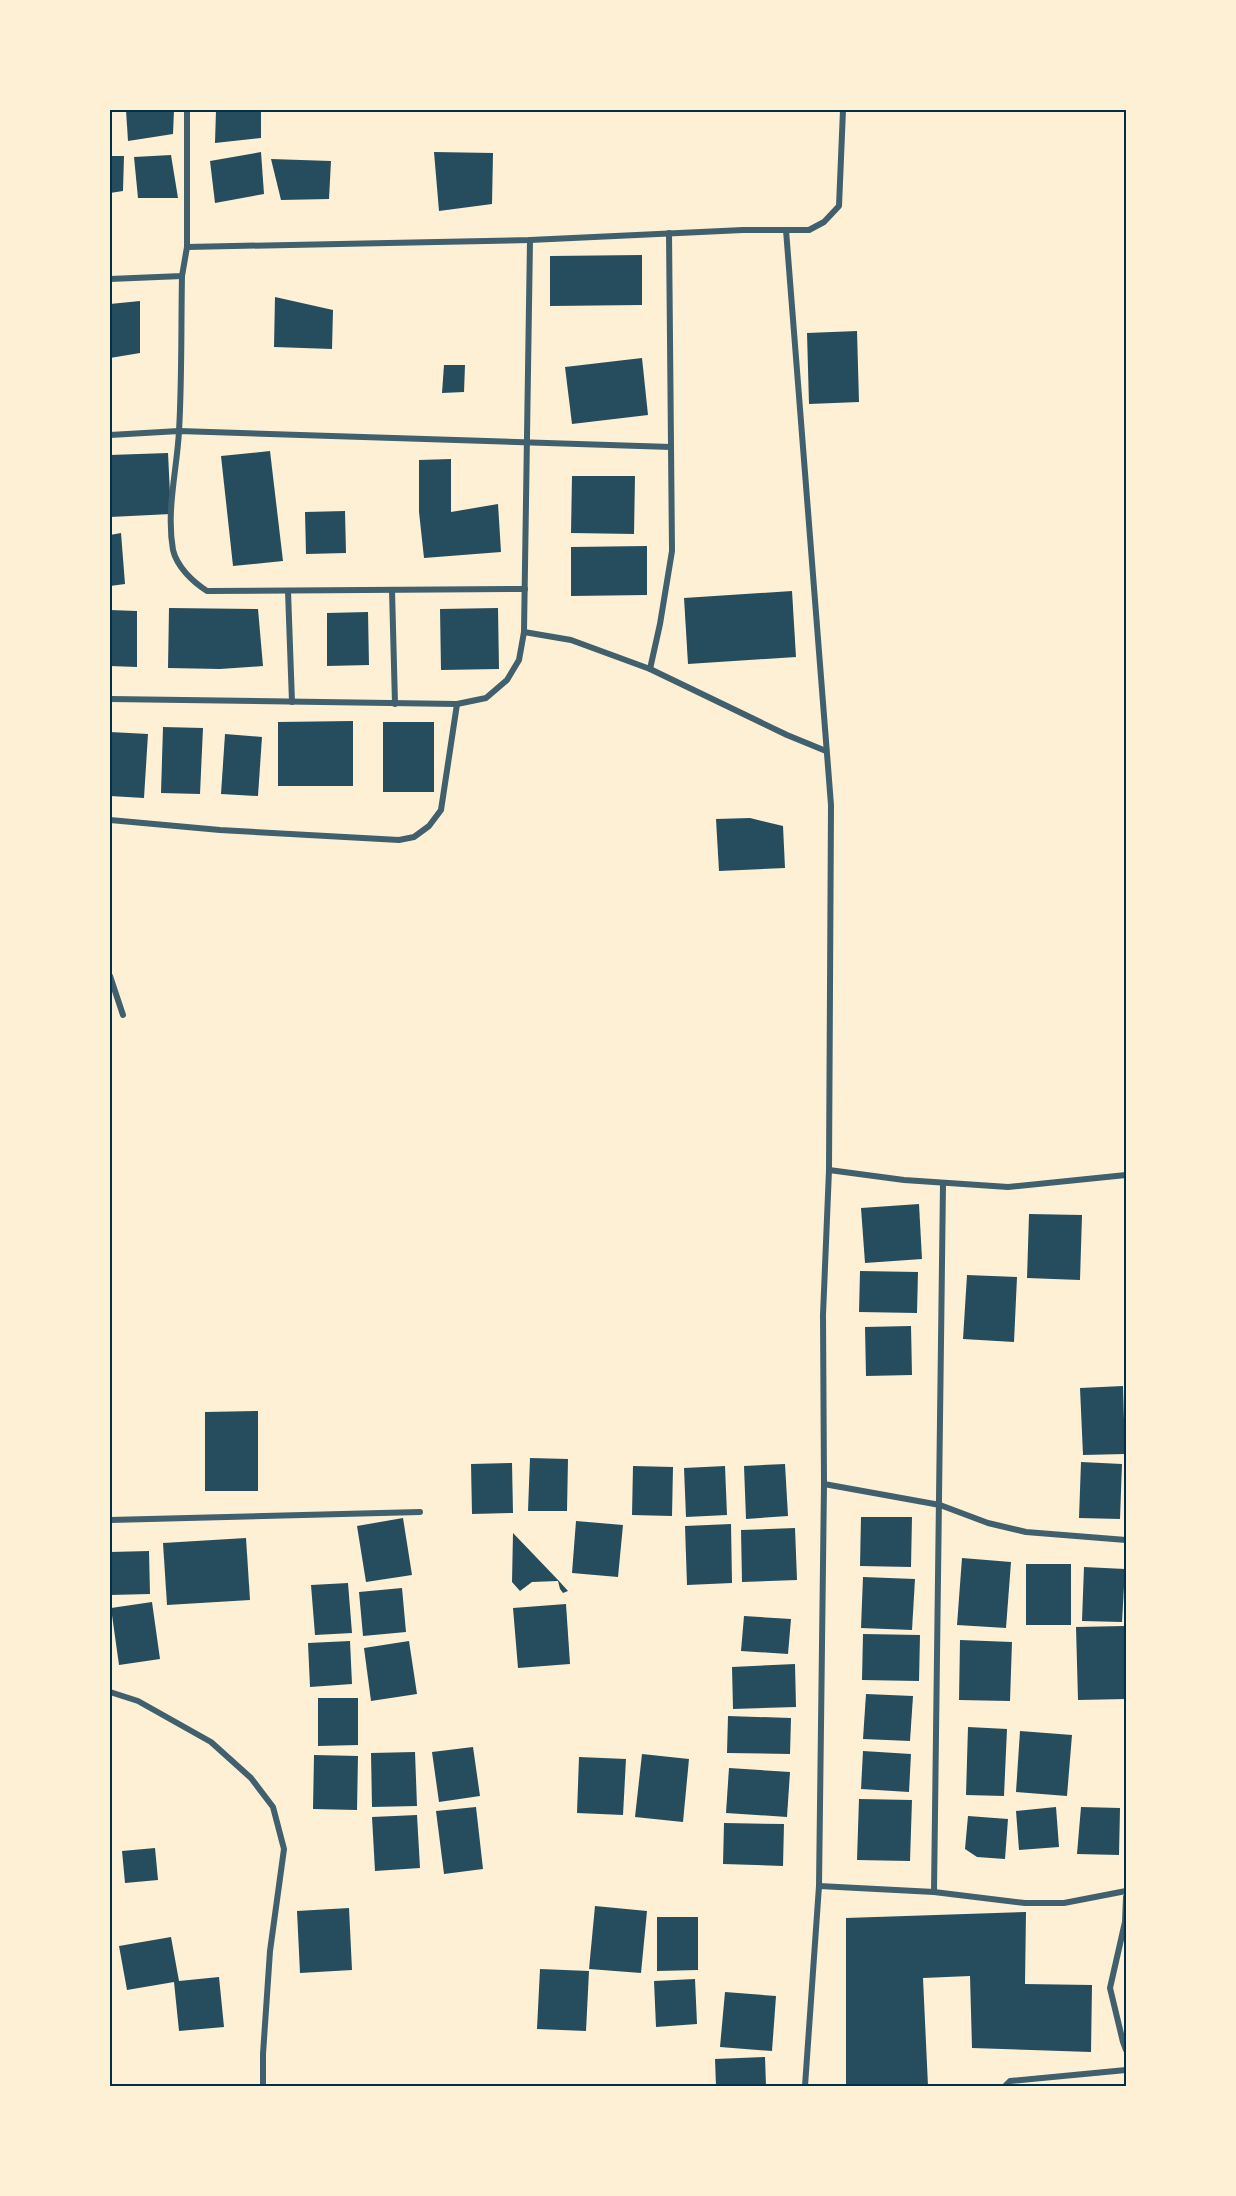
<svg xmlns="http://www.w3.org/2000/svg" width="1236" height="2196" font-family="'Times New Roman',serif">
<rect width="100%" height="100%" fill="#fdf0d5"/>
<g fill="#264d5e">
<polygon points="126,110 174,110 173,134 128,141"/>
<polygon points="216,110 261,110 261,138 215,143"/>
<polygon points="261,152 264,194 215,203 210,161"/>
<polygon points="434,152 493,153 492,204 439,211"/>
<polygon points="171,155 178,198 138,198 134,157"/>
<polygon points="110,156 124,156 123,191 110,193"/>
<polygon points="271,159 331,161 329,199 281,200"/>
<polygon points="642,255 642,305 550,306 550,256"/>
<polygon points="275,297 333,310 332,349 274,347"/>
<polygon points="140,301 140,353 110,358 110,304"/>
<polygon points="857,331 859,402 809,404 807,333"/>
<polygon points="642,358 648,415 572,424 565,367"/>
<polygon points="444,365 465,365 464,392 442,393"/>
<polygon points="270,451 283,561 233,566 221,456"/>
<polygon points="168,453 171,514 110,517 110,455"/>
<polygon points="451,459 451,512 498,504 501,552 424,558 419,512 419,460"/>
<polygon points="572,476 635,476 634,534 571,533"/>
<polygon points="345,511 346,553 306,554 305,512"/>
<polygon points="121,533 125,584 110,586 110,535"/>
<polygon points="647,546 647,595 571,596 571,547"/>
<polygon points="792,591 796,657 688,664 684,598"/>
<polygon points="169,608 258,609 263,666 220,669 168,668"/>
<polygon points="498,608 499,669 441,670 440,609"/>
<polygon points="110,610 137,611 137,667 110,666"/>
<polygon points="368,612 369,665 327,666 327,613"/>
<polygon points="353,721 353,786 278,786 278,722"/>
<rect x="383" y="722" width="51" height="70"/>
<polygon points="163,727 203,728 200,794 161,793"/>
<polygon points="110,732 148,734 144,798 110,796"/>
<polygon points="225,734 262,737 258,796 221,794"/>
<polygon points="750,818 783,826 785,868 719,871 716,819"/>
<polygon points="919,1204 922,1259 865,1263 861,1208"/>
<polygon points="1029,1214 1082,1215 1080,1280 1027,1278"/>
<polygon points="860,1271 918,1272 917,1313 859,1312"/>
<polygon points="967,1275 1017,1277 1014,1342 963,1339"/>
<polygon points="911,1326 912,1375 866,1376 865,1327"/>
<polygon points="1123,1386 1125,1454 1083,1455 1080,1388"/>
<polygon points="258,1411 258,1491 205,1491 205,1412"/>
<polygon points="530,1458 568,1459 567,1511 528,1511"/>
<polygon points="1081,1462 1122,1464 1120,1519 1079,1518"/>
<polygon points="512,1463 513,1513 472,1514 471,1464"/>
<polygon points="785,1464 788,1516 746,1519 744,1466"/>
<polygon points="633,1466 673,1467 672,1516 632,1515"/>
<polygon points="725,1466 727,1515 686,1517 684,1468"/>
<polygon points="861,1517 912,1517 911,1567 860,1566"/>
<polygon points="403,1518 412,1575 366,1582 357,1526"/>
<polygon points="576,1521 623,1525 618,1577 572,1573"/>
<polygon points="731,1524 732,1583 687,1585 685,1526"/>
<polygon points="795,1528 797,1580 742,1582 741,1530"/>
<polygon points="513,1533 559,1581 568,1591 563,1593 560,1589 558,1581 532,1582 520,1591 512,1582"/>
<polygon points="246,1538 250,1600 167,1605 163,1543"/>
<polygon points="149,1551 150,1594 110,1595 110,1552"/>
<polygon points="962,1558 1011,1562 1006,1628 957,1625"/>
<rect x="1026" y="1564" width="45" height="61"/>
<polygon points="1084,1567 1125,1569 1122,1622 1082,1621"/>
<polygon points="863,1577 915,1579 912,1630 861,1628"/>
<polygon points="348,1583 352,1633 315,1635 311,1585"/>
<polygon points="402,1588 406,1632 363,1636 359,1592"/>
<polygon points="152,1602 160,1659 119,1665 111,1608"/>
<polygon points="566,1604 570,1664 518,1668 513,1608"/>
<polygon points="744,1616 791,1619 788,1654 741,1651"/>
<polygon points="1124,1626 1126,1699 1078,1700 1076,1627"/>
<polygon points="863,1634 920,1635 919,1681 862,1680"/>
<polygon points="960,1640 1012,1642 1010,1701 959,1700"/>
<polygon points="350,1641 352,1684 310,1687 308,1643"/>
<polygon points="409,1641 417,1694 371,1701 364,1648"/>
<polygon points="795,1664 796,1707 733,1709 732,1667"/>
<polygon points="866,1694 913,1696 910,1741 863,1739"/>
<polygon points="318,1698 358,1698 358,1745 318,1746"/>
<polygon points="728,1716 791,1718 790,1754 727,1753"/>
<polygon points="968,1727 1007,1729 1004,1796 966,1795"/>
<polygon points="1020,1731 1072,1735 1067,1796 1016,1792"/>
<polygon points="473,1747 480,1796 439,1802 432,1752"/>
<polygon points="863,1751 911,1754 909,1792 861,1789"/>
<polygon points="415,1752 417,1806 372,1807 371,1753"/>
<polygon points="642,1754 689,1759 683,1822 635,1817"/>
<polygon points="314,1755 358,1756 357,1810 313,1809"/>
<polygon points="579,1757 626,1759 623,1815 577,1813"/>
<polygon points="729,1768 790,1772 787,1817 726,1813"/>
<polygon points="859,1799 912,1800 910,1861 857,1860"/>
<polygon points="476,1807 483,1869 444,1874 436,1811"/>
<polygon points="1056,1807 1059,1847 1019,1850 1016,1811"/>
<polygon points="1081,1807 1120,1808 1119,1855 1077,1854"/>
<polygon points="417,1815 420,1868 375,1871 372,1817"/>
<polygon points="968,1816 1008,1819 1005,1859 977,1857 965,1849"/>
<polygon points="724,1823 784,1824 783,1866 723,1864"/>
<polygon points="155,1848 158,1880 125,1883 122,1851"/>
<polygon points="595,1906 647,1911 641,1973 589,1969"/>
<polygon points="349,1908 352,1970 300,1973 297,1911"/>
<polygon points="1026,1912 1025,1984 1092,1985 1091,2052 972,2048 970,1976 923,1978 928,2086 846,2086 846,1918"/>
<polygon points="657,1917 698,1917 698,1970 657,1971"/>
<polygon points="171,1937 179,1981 219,1977 224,2027 179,2031 174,1982 127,1990 119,1946"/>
<polygon points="540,1969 589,1971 586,2031 537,2029"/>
<polygon points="695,1979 697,2024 656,2027 654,1981"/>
<polygon points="725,1992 776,1996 772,2051 720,2047"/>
<polygon points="765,2057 766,2086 716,2086 715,2059"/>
</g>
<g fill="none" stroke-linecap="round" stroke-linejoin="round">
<g stroke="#3f606c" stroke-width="6">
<polyline points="786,230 831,805 829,1170 823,1315 824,1484 819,1886 805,2086"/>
<polyline points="187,247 530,240 743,230 809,230 824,222 839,206 843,110"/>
<path d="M182,276C181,328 182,380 179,431C177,470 166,510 173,550C177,567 193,582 207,591L525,589"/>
<polyline points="110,279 182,276 187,247 187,110"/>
<polyline points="110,435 179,431 671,447"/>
<polyline points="392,590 395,704"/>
<polyline points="288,591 292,702"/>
<polyline points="524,632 571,640 650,669 787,735 826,751"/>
<polyline points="650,669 660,624 672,551 669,233"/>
<polyline points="110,699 457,704 486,698 507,680 519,660 524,632 530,240"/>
<polyline points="110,820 220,830 399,840 414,837 429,826 441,810 457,704"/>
<polyline points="110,976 123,1015"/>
<polyline points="829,1170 904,1180 1008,1187 1126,1175"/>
<polyline points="824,1484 940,1505 988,1523 1026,1532 1126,1540"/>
<polyline points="110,1520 420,1512"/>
<polyline points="110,1692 138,1701 211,1742 251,1778 273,1807 284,1849 270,1951 263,2054 263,2086"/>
<polyline points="819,1886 934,1892 1025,1903 1064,1903 1126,1891"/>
<polyline points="934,1892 943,1184"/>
<polyline points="1126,1897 1125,1922 1110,1988 1123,2042 1126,2050"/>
<polyline points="1005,2086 1010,2081 1126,2070"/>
</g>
</g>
<rect width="1236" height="2196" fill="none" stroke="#fdf0d5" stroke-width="222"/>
<rect x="111" y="111" width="1014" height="1974" fill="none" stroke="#003049" stroke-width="2"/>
</svg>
